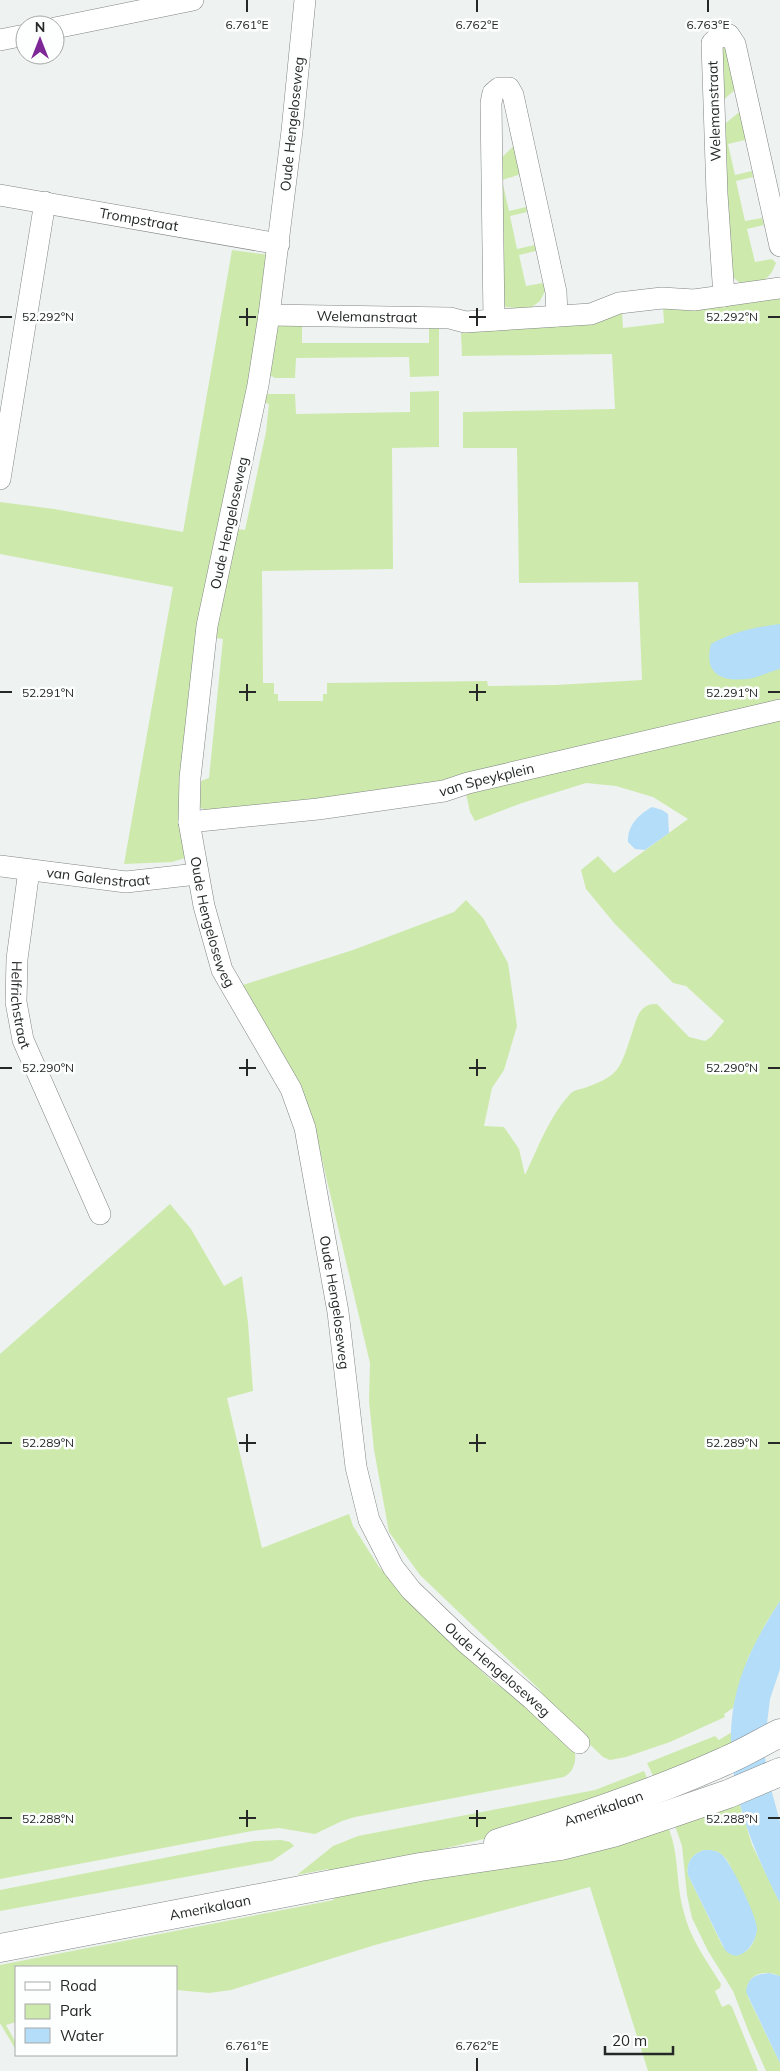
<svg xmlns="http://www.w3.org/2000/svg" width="780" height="2071" font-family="Mulish,sans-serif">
<rect width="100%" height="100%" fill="#eef2f1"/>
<g fill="#cdeaac" fill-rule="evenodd">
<polygon points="720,45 727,45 739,86 719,104"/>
<polygon points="744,108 749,136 745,140 728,144 735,175 752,171 753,177 736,181 745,221 762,218 764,225 747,229 755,262 772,259 776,263 772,272 764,281 740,283 728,273 720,128"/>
<polygon points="519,141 526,169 518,175 502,180 509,211 526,207 527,212 510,216 517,249 535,245 536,251 519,255 526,286 543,283 547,287 540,301 529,309 506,307 501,301 496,163"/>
<polygon points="232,250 269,255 185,858 172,862 124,864 173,587 0,554 0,502 54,509 183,532"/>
<polygon points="780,297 780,701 442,783 212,812 198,807 201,781 209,778 223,639 216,638 222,596 237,529 245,530 266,432 269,404 263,402 264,394 295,394 296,414 410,412 410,392 439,391 439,447 392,448 393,569 262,571 263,683 274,683 274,694 278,694 278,701 323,701 323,694 327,694 327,683 487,681 488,686 556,685 642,680 638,582 519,583 517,448 463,448 463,412 615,409 612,354 462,356 461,333 567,324 622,311 623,328 664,323 663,307"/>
<polygon points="302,323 302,343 429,343 429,324 439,326 439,376 410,377 409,357 296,358 295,378 275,378 268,374 276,324"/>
<path d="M780,719V1601L766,1623L748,1658L733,1708L724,1714L725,1717L670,1742L626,1757L610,1760L603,1757L543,1700L540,1690L420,1575L389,1532L374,1450L369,1401L370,1363L316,1134L275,1040L243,985L353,950L454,912L466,900L483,918L508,963L517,1026L504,1070L492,1088L484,1126L504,1127L519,1149L525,1175C538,1148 549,1117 570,1094C573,1090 582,1089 587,1087C618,1076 620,1069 630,1039C636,1023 637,1003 657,1004L689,1037L705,1041L711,1037L724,1021L686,986L673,983L615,924L586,889L581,870L598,856L614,873L688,819L653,797L616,786L586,783L522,803L475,821L470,812L466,793Z"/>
<path d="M170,1204L191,1229L224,1286L242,1276L248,1323L253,1391L227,1398L262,1548L349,1514L353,1526L379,1567L415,1608L492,1681L524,1703L575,1752C576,1763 574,1771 564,1777L355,1817L342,1821L315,1834L279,1828L252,1831L0,1879V1354Z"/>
<polygon points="732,1732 732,1745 656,1782 647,1763 715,1736 719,1740"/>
<polygon points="644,1771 650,1785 492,1837 418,1855 329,1872 328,1869 297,1875 333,1846 358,1836 595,1790"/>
<path d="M739,1802L752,1845L780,1903V1976C762,1968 743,1976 748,1997L780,2063V2071H766L748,2030L733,1991L708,1951L692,1918L687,1895L682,1846L673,1820ZM704,1850C711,1850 717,1850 722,1855C730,1861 734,1875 739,1885C749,1906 771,1941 739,1955L723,1947L688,1875C686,1862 692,1854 704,1850Z"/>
<path d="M666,1822C680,1853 675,1877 683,1909C689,1937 706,1960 721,1984L720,1988L715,1991L722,2007L729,2004L732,2007L758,2071H648L590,1887L375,1945L231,1990L209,1993L176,1990V1967H16V2022L6,2025L16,2043V2050L0,2023V1965L334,1900V1897Z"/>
<polygon points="281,1840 290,1842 294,1846 272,1861 0,1911 0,1890 220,1847 254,1841"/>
</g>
<g fill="#b3ddf8">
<path d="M780,624V669C769,672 757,678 746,679C718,682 704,671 711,644C733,632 755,627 780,624Z"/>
<path d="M652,807L662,810L668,814L669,833L645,850L635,849L628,842C627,826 638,815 652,807Z"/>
<path d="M780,1601V1669L770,1699L764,1748L767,1774L780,1822V1903C746,1837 716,1759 739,1683C748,1654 763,1627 780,1601Z"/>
<path d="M704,1850C711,1850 717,1850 722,1855C731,1862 757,1917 757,1928C757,1944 739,1966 725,1950L688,1875C686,1862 692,1854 704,1850Z"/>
<path d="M769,1973L780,1976V2063L746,1992C747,1978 756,1974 769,1973Z"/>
</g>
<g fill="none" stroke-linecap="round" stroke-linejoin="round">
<g stroke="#818584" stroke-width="22">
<g id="street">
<path id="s1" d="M305,0L292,131L269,315L258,385L207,626L190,778L189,822L204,906L222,970L291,1089L305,1128L338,1312L356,1467L369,1520L393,1567L411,1590L465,1642L532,1699L579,1743"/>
<polyline points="55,28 193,0"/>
<polyline points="0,40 25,35"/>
<path id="s2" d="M0,195L279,244"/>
<polyline points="724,296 717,194 712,43 717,38 729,35 735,44 780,246"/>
<path id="s3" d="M269,315L450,318L465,322L591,314L619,303L662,298L694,300L780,288"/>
<polyline points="494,320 491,103 493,93 499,88 509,88 513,95 556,292 557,316"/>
<polyline points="0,479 45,202"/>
<path id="s4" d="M189,822L318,809L444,791L468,783L780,710"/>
<path id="s5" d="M0,866L126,882L197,874"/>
<path id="s6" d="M29,870L17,959L16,1002L23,1040L100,1214"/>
</g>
</g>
<g stroke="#818584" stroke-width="29">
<g id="secondary">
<path id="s7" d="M498,1843C575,1819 652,1794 725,1761C744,1753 762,1742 780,1733"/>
<path id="s8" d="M0,1948L420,1867L561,1846L613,1833L667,1815L728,1794L780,1772"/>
</g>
</g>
<use href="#street" stroke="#fff" stroke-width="21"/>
<use href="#secondary" stroke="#fff" stroke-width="28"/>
</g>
<path fill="none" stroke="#262828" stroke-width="2" d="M247,0V12M477,0V12M708,0V12M247,308V326M477,308V326M0,317H12M239,317H256M469,317H486M768,317H780M247,684V701M477,684V701M0,692H12M239,692H256M469,692H486M768,692H780M247,1059V1076M477,1059V1076M0,1068H12M239,1068H256M469,1068H486M768,1068H780M247,1434V1452M477,1434V1452M0,1443H12M239,1443H256M469,1443H486M768,1443H780M247,1810V1827M477,1810V1827M0,1818H12M239,1818H256M469,1818H486M768,1818H780M247,2058V2071M477,2058V2071"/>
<g text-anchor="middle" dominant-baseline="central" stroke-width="5" stroke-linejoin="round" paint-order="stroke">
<g font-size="14" fill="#262828" stroke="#fdffff">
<text transform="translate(714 111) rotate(-92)">Welemanstraat</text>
<text transform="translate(292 124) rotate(-84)">Oude Hengeloseweg</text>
<text stroke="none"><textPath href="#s2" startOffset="141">Trompstraat</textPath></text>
<text stroke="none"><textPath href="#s3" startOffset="98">Welemanstraat</textPath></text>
<text transform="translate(229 523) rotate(-78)">Oude Hengeloseweg</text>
<text stroke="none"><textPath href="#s4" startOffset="301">van Speykplein</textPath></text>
<text stroke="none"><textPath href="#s5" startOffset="99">van Galenstraat</textPath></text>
<text stroke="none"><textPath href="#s1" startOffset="934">Oude Hengeloseweg</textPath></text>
<text stroke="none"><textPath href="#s6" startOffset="136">Helfrichstraat</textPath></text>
<text stroke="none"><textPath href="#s1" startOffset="1339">Oude Hengeloseweg</textPath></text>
<text stroke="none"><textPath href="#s1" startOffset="1759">Oude Hengeloseweg</textPath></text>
<text stroke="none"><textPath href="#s7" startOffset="111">Amerikalaan</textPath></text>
<text stroke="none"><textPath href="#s8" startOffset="214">Amerikalaan</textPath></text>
</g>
</g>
<g font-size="12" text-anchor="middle" fill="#262828" stroke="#fdffff" stroke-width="5" stroke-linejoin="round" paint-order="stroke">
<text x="247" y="29">6.761°E</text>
<text x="477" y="29">6.762°E</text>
<text x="708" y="29">6.763°E</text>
<text x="48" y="321">52.292°N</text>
<text x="732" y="321">52.292°N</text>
<text x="48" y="697">52.291°N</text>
<text x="732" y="697">52.291°N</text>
<text x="48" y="1072">52.290°N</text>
<text x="732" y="1072">52.290°N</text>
<text x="48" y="1447">52.289°N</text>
<text x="732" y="1447">52.289°N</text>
<text x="48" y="1823">52.288°N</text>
<text x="732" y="1823">52.288°N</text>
<text x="247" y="2050">6.761°E</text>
<text x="477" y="2050">6.762°E</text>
</g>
<rect x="15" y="1966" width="162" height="90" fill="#fdffff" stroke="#a7a9a9"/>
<rect x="25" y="1982" width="25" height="8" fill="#ffffff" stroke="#a7a9a9"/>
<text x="60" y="1991" font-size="15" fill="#262828">Road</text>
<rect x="25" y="2004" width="25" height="15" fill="#cdeaac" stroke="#a7a9a9"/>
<text x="60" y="2016" font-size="15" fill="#262828">Park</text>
<rect x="25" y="2028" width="25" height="15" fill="#b3ddf8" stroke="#a7a9a9"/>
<text x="60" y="2041" font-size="15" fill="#262828">Water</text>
<g transform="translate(40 40)"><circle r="24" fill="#fdffff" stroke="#a7a9a9"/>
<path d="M0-4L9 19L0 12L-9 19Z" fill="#7d2796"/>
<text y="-8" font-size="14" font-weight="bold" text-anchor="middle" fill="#262828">N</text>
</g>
<path d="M605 2046v8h68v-8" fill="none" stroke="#262828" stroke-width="2.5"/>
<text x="612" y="2046" font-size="15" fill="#262828" stroke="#fdffff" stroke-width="4" paint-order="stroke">20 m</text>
</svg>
